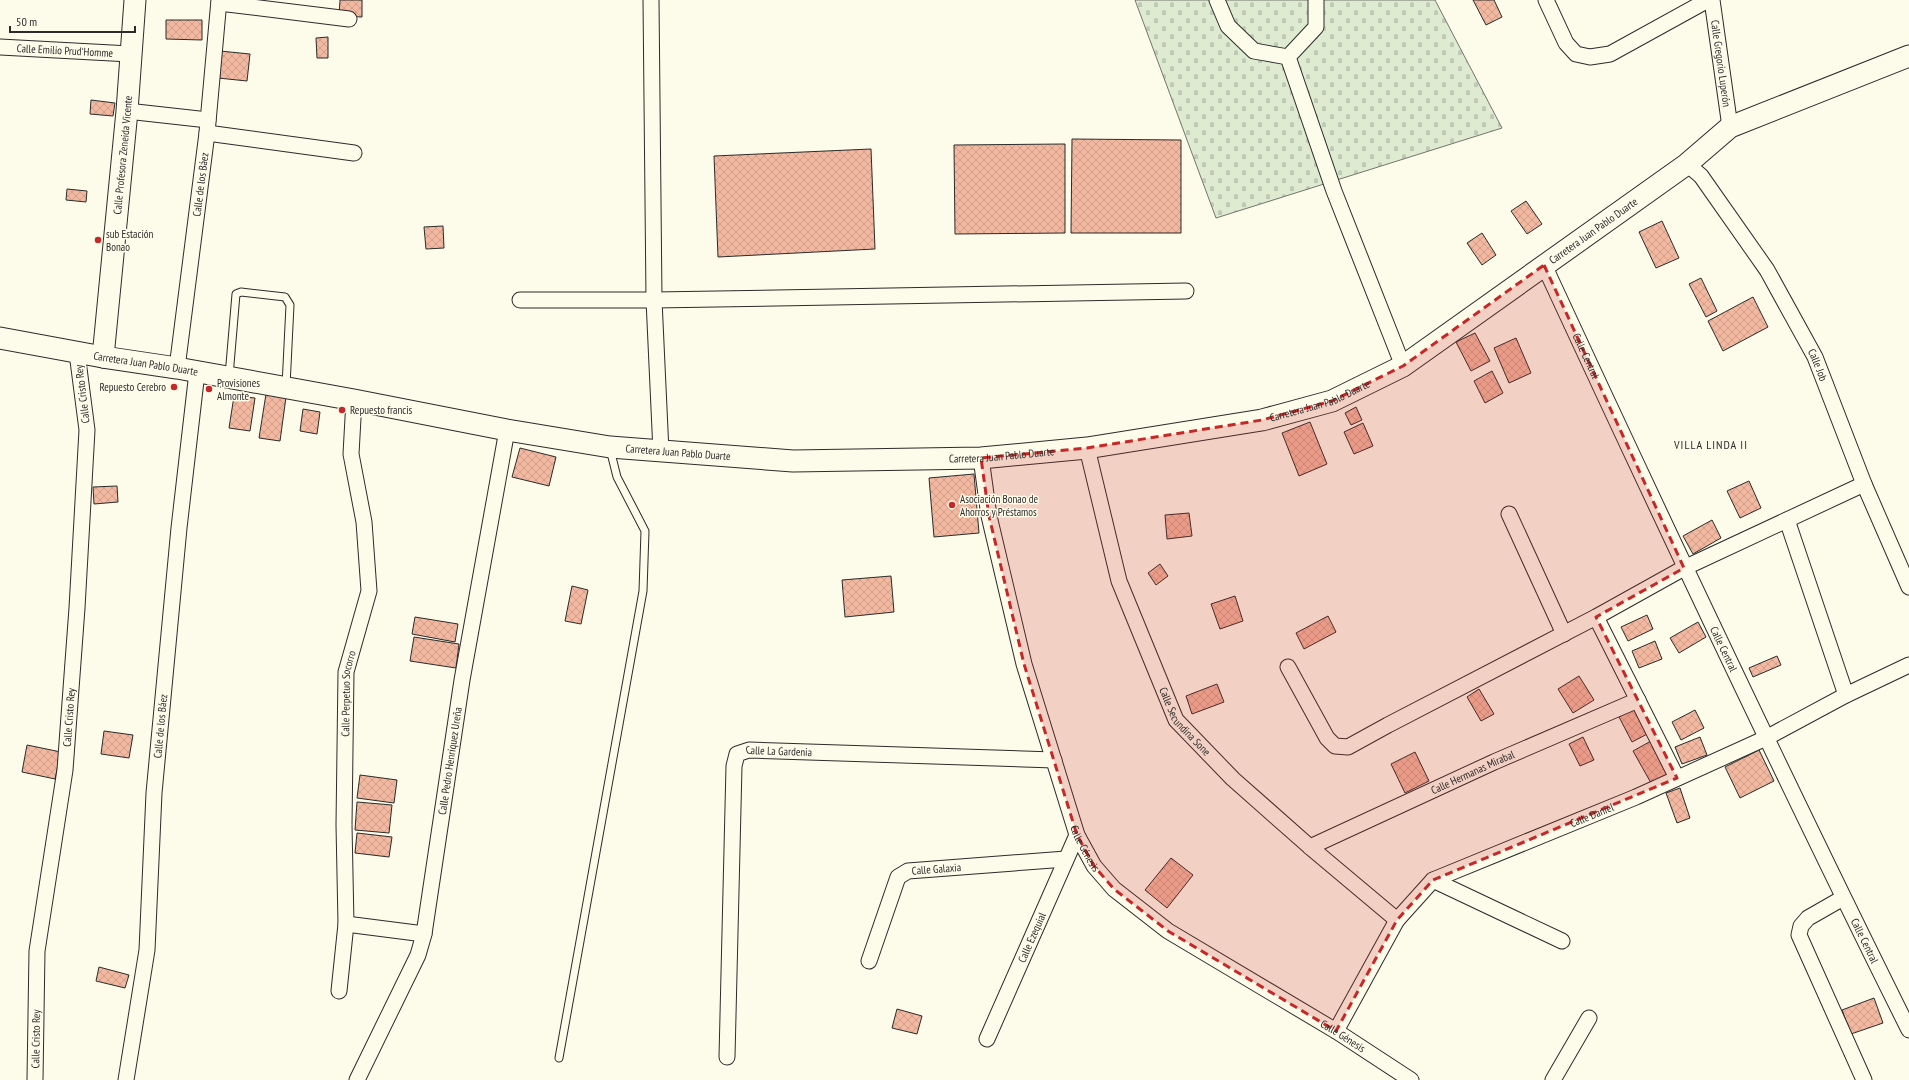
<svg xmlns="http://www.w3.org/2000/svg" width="1909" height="1080" font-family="'PT Sans Narrow',sans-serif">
<defs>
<pattern id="cemetery-stones" width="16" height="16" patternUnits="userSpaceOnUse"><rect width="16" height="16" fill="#deebd1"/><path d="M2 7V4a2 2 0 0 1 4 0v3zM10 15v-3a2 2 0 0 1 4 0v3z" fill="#bfcab4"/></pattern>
<pattern id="building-cross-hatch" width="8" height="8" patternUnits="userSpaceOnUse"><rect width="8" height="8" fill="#f2b8a0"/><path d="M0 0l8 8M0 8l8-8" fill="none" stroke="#d09e8a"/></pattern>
</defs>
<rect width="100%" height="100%" fill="#fdfbea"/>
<polygon fill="url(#cemetery-stones)" stroke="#74746e" points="1135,0 1435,0 1502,128 1216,218"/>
<g fill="url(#building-cross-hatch)" stroke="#2b2b2b">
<polygon points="340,0 362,0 362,17 339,16"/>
<polygon points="1473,0 1494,0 1502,17 1486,25"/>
<polygon points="166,20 202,20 202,40 166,39"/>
<polygon points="328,37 328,58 317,58 316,38"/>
<polygon points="220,51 250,54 247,81 218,78"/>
<polygon points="91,100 115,103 113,116 90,114"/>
<polygon points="1072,139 1181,140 1181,233 1071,233"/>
<polygon points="1065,144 1065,233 955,234 954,145"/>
<polygon points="871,149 875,249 718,257 714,156"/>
<polygon points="67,189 87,191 86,202 66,200"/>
<polygon points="1526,201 1542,224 1527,234 1511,211"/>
<polygon points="1662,221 1679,258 1656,268 1639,232"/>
<polygon points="443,226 444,248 426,249 424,227"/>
<polygon points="1482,233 1496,255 1482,265 1467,243"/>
<polygon points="1701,278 1717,311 1706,317 1689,284"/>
<polygon points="1753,297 1768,327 1723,351 1708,321"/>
<polygon points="1475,333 1490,361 1471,371 1456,342"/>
<polygon points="1516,338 1531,373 1509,383 1494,348"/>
<polygon points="1492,371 1503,393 1485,403 1474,381"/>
<polygon points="266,394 286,397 280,441 259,438"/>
<polygon points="234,396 255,398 250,431 229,428"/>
<polygon points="1356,407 1362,420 1351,425 1345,413"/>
<polygon points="303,409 320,412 317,434 300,431"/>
<polygon points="1310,422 1327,464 1299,476 1282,433"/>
<polygon points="1363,423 1373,446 1354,454 1344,432"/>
<polygon points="520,448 556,457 549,486 512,477"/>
<polygon points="974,474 979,533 934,537 929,478"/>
<polygon points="1749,481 1761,508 1740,518 1727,491"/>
<polygon points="117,486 118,502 94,504 93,487"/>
<polygon points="1189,513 1192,536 1167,539 1165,515"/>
<polygon points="1712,520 1721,538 1693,554 1683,536"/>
<polygon points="1160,564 1168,576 1156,585 1148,573"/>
<polygon points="891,576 894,612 845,617 842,580"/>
<polygon points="572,586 588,590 581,624 565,621"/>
<polygon points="1235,596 1243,621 1220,629 1211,604"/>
<polygon points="1647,615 1653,629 1628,641 1621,627"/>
<polygon points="1328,616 1336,632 1304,649 1296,633"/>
<polygon points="415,617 458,624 455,642 412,634"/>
<polygon points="1698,622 1706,637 1679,653 1670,638"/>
<polygon points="414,637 459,644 456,668 410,661"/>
<polygon points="1655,641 1662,659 1639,668 1632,651"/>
<polygon points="1777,656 1781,665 1753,677 1749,668"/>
<polygon points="1579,676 1594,700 1573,713 1558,689"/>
<polygon points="1217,684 1224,702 1192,714 1186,696"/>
<polygon points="1479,689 1494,714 1481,721 1467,697"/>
<polygon points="1637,707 1651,732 1632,742 1619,717"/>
<polygon points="1695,710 1704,728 1681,740 1672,722"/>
<polygon points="104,731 133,735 129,758 101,754"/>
<polygon points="1583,737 1594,760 1580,766 1569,744"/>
<polygon points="1700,737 1707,755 1682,764 1675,747"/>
<polygon points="1651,741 1668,774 1651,783 1633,751"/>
<polygon points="27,745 61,752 55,779 22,772"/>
<polygon points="1759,750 1774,781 1740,798 1725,767"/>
<polygon points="1415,752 1429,781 1405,793 1391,764"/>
<polygon points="360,775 397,780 394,803 357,798"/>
<polygon points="1680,788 1690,818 1677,823 1666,793"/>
<polygon points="357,802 392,805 389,833 355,830"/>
<polygon points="357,833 392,837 389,857 355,853"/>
<polygon points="1171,858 1193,875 1167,908 1145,890"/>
<polygon points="99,967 129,975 125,988 96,981"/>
<polygon points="1874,998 1883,1023 1851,1034 1842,1010"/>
<polygon points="897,1009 922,1016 917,1034 892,1028"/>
</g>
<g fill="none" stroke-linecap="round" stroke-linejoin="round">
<g stroke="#2b2b2b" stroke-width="9">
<g id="lane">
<polyline points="229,376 236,294 241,292 285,297 290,305 286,386"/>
<polyline points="559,1058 643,591 645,531 617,477 610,449"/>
</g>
</g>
<g stroke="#2b2b2b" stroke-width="17">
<g id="street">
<polyline points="651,0 654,300 661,452"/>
<polyline points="1217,0 1228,26 1254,51 1288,57"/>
<polyline points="1316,0 1316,27 1288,57 1334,191 1403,366"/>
<polyline points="1546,0 1566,43 1576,54 1590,57 1610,54 1708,0"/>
<path id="s1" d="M1712,0L1730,127"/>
<polyline points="219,3 349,19"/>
<path id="s2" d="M0,47L130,54"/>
<polyline points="127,111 208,120"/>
<polyline points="207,133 354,153"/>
<path id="s3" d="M1687,164L1701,176L1767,270L1815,357L1864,484L1909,587"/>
<path id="s4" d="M1544,265C1663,522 1783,777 1909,1030"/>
<polyline points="520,300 654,300 1186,291"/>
<path id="s5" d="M177,368L207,133L219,0"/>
<path id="s6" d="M1087,448L1119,581L1176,720L1233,779L1310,847L1397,920"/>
<path id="s7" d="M981,458L989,516L1024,664L1077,835L1094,866L1114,889L1168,931L1336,1031L1411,1080"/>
<polyline points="1509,514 1564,634"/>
<polyline points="1787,520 1846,695"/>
<polyline points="1596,617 1677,778"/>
<polyline points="1288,667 1327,738 1335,746 1348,747 1388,725 1596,617 1684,568 1864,484"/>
<path id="s8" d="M1310,847L1494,762L1638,700"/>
<polyline points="1433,880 1562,941"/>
<polyline points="1843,898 1808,918 1801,926 1799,935 1864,1080"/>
<polyline points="346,924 424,934"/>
<path id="s9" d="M869,961L898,877L908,871L1066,859"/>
<path id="s10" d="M339,991L346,924L344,825L346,672L369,591L364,522L351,454L354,400"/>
<path id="s11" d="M1336,1031L1397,920L1433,880L1636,797L1766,738L1846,695L1909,665"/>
<path id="s12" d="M987,1039L1077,835"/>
<path id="s13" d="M727,1057L734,766L737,754L749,750L1054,760"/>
<path id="s14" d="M35,1080L37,951L65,770L77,608L87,430L77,353"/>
<path id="s15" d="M126,1080L147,950L154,793L179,528L197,372"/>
<path id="s16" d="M357,1080L418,955L424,934L462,680L507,430"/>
<polyline points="1553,1080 1589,1018"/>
</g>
</g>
<g stroke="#2b2b2b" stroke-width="23">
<g id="secondary">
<path id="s17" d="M0,338L103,357L177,368L354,400L507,430L610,447L793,461L981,458L1087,448L1262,420L1332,401L1403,366L1687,164L1730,127L1909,56"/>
<path id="s18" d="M103,357L127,111L135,0"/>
</g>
</g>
<use href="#lane" stroke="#fdfbea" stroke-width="7"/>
<use href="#street" stroke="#fdfbea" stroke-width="15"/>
<use href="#secondary" stroke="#fdfbea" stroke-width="21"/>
</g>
<path fill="#c62828" fill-opacity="0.2" stroke="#c62828" stroke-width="3" stroke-dasharray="8 5" stroke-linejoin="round" d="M1544,265L1684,568L1596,617L1677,778L1433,880L1397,920L1336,1031L1168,931L1114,889L1094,866L1077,835L1024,664L989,516L981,458L1087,448L1262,420L1332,401L1403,366Z"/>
<g fill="#c62828" stroke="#fdfbea" stroke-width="1.5">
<circle cx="98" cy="240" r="4"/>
<circle cx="174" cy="387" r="4"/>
<circle cx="209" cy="389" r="4"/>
<circle cx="342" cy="410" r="4"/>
<circle cx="952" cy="505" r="4"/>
</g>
<g text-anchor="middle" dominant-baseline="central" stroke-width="3" stroke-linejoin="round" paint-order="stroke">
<g font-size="11" fill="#2b2b2b" stroke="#fdfbea">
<text stroke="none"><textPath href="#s2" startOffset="65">Calle Emilio Prud'Homme</textPath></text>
<text stroke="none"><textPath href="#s1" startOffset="64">Calle Gregorio Luperón</textPath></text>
<text stroke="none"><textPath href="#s18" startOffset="203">Calle Profesora Zeneida Vicente</textPath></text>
<text stroke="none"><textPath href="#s5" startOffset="185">Calle de los Báez</textPath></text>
<text stroke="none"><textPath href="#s17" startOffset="1660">Carretera Juan Pablo Duarte</textPath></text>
<text stroke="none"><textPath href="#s4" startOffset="100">Calle Central</textPath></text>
<text stroke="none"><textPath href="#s17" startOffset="148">Carretera Juan Pablo Duarte</textPath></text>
<text stroke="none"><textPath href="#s3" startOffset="241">Calle Job</textPath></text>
<text transform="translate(82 394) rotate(-97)">Calle Cristo Rey</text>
<text stroke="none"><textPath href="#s17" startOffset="1336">Carretera Juan Pablo Duarte</textPath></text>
<text stroke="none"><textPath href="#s17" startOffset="688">Carretera Juan Pablo Duarte</textPath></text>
<text stroke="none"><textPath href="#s17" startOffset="1012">Carretera Juan Pablo Duarte</textPath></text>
<text stroke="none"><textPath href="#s4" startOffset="424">Calle Central</textPath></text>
<text stroke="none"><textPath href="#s10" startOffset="298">Calle Perpetuo Socorro</textPath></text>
<text stroke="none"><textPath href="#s14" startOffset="365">Calle Cristo Rey</textPath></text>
<text stroke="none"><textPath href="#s6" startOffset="293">Calle Secundina Sone</textPath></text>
<text stroke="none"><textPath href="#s15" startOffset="356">Calle de los Báez</textPath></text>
<text stroke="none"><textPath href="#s13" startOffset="346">Calle La Gardenia</textPath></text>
<text stroke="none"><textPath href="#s16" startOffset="336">Calle Pedro Henríquez Ureña</textPath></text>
<text stroke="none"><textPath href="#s8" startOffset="179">Calle Hermanas Mirabal</textPath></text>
<text stroke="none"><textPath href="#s11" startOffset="352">Calle Daniel</textPath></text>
<text stroke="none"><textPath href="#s7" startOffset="405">Calle Génesis</textPath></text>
<text stroke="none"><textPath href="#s9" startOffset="129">Calle Galaxia</textPath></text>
<text stroke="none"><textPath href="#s12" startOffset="111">Calle Ezequial</textPath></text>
<text stroke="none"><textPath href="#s4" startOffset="748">Calle Central</textPath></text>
<text stroke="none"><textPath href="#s7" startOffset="728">Calle Génesis</textPath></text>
<text stroke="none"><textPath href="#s14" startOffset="41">Calle Cristo Rey</textPath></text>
</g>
<g font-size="11" fill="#2b2b2b" stroke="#fdfbea" text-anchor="start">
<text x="106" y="234">sub Estación<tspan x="106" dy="13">Bonao</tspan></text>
<text x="217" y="383">Provisiones<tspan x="217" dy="13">Almonte</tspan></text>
<text x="166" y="387" text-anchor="end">Repuesto Cerebro</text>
<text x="350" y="410">Repuesto francis</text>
<text x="960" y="499">Asociación Bonao de<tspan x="960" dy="13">Ahorros y Préstamos</tspan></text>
</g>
<g font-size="12" letter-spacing="1" fill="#2b2b2b" stroke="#fdfbea">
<text x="1711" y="444">VILLA LINDA II</text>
</g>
</g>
<path d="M10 26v6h125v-6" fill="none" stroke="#2b2b2b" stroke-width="2"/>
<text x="16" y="26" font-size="12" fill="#2b2b2b" stroke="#fdfbea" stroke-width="3" paint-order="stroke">50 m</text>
</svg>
